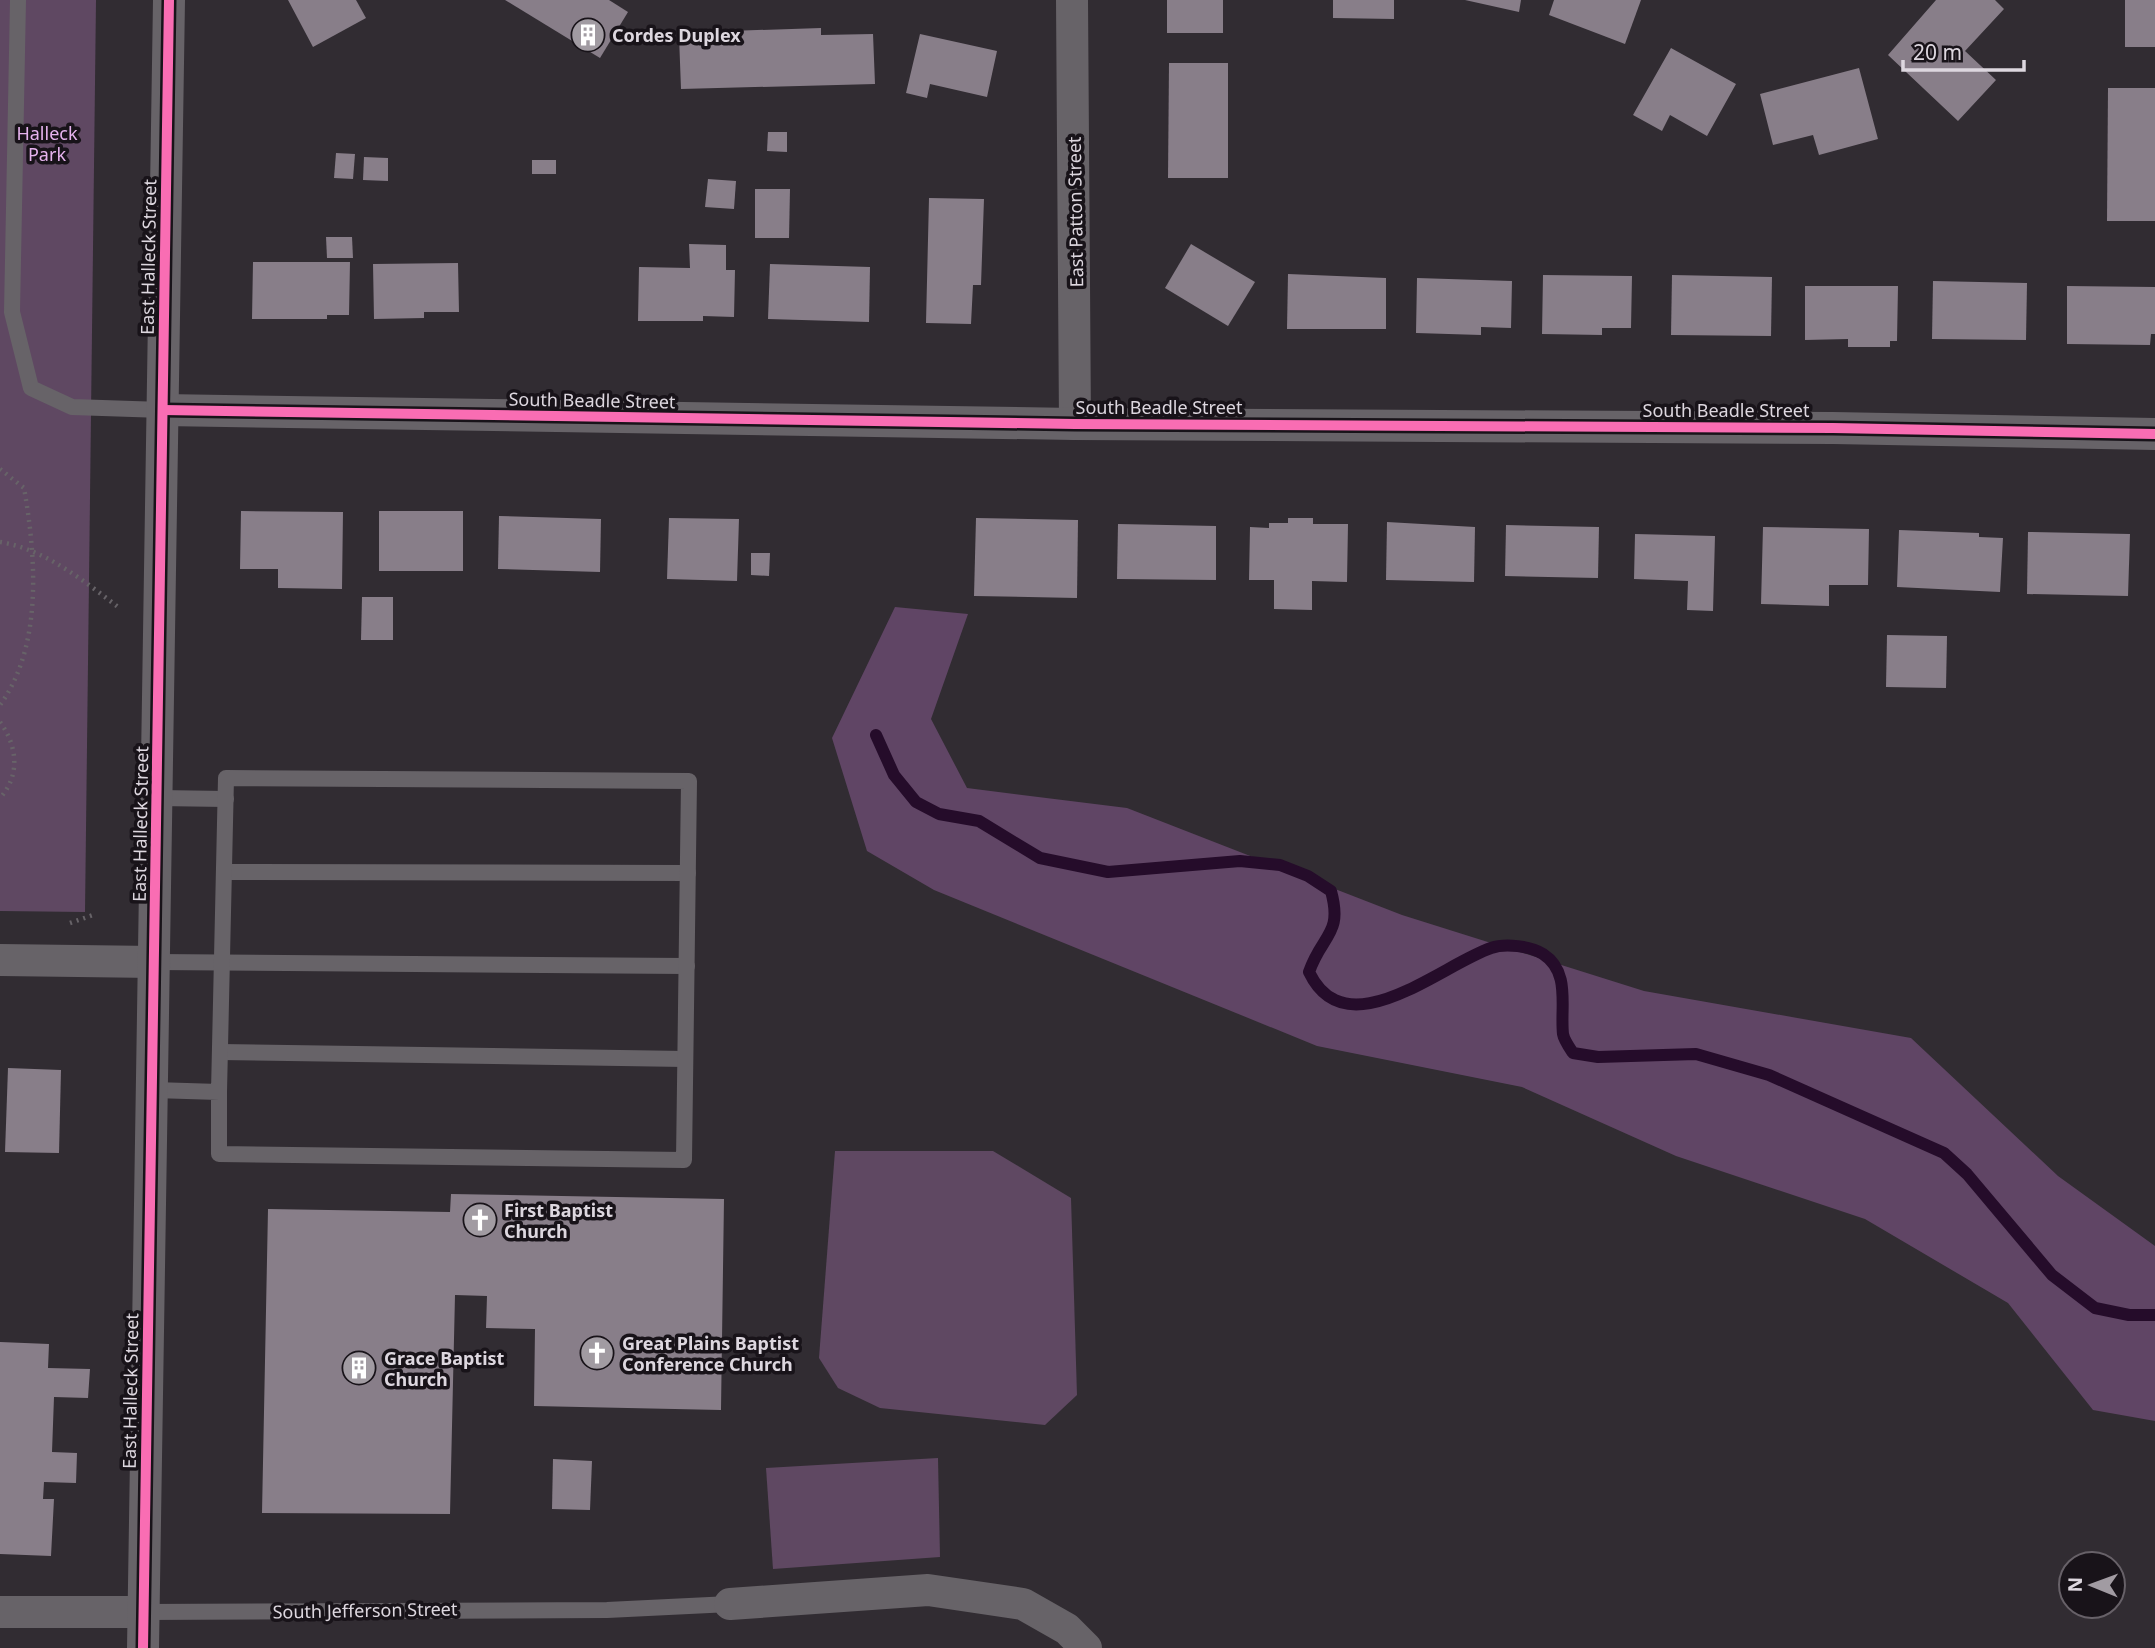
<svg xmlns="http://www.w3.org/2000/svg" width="2155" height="1648" font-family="'Noto Sans',sans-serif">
<rect width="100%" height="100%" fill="#312c32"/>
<g fill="#5f4862">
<polygon points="0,0 96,0 85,912 0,911"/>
<polygon points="835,1151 993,1151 1071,1198 1077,1395 1045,1425 880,1408 838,1388 819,1358"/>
<polygon points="938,1458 940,1557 773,1569 766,1468"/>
</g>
<polygon fill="#604565" points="895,607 968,614 931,719 967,788 1127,808 1402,915 1644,991 1911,1038 2058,1176 2155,1246 2155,1421 2093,1410 2008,1303 1865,1219 1676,1156 1522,1087 1317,1046 934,890 867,851 832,738"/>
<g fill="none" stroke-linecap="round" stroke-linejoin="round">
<path stroke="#250c2a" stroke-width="12" d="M876,735L894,775L916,802L939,814L979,821L1040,858L1108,872L1240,861L1280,865L1308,876L1331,891C1343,935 1322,934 1309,972C1346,1050 1441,965 1491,948C1505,943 1531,946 1543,954C1571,972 1560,1007 1563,1034C1564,1040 1569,1047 1573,1053L1598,1057L1696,1054L1769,1075L1944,1153L1967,1174L2052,1275L2095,1308L2129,1315H2155"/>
</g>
<g fill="#887e89">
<polygon points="288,0 356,0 366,18 313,47"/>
<polygon points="505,0 609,0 628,12 600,58"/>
<rect x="1167" y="0" width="56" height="33"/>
<polygon points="1333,0 1394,0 1394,19 1333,18"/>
<polygon points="1465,0 1521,0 1519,12"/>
<polygon points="1554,0 1641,0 1625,44 1549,15"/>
<polygon points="1936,0 1995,0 2004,9 1965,51 1996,80 1958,121 1888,55"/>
<rect x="2125" y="0" width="30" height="47"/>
<polygon points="821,28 821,35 873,34 875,84 681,89 679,36 729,35 729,31"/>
<polygon points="920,34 997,51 987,97 930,84 927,98 906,93"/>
<polygon points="1671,48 1736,84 1707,136 1670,115 1662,131 1633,115"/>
<polygon points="1169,63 1228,63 1228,178 1168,178"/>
<polygon points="1859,68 1878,139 1819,155 1813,135 1773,145 1760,94"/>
<polygon points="2108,88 2155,88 2155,221 2107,221"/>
<polygon points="768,132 787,132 787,152 767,151"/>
<polygon points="336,153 355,154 353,179 334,178"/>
<polygon points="364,157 388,158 388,181 363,180"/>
<rect x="532" y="160" width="24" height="14"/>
<polygon points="708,179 736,181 734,209 705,207"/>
<polygon points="755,189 790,189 789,238 755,238"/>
<polygon points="929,198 984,199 981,285 973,285 971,324 926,323"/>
<polygon points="326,237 352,237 353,258 327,258"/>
<polygon points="689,244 726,245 726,270 735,270 734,317 703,316 703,321 638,321 639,267 690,268"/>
<polygon points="1191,244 1255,282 1228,326 1165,288"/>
<polygon points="253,262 350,262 349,315 327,315 327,319 252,319"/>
<polygon points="458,263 459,312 424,312 424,318 374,319 373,264"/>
<polygon points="770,264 870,267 869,322 768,319"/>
<polygon points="1288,274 1386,278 1386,329 1287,329"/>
<polygon points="1543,275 1632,276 1631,328 1602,328 1602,335 1542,334"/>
<polygon points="1672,275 1772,277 1771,336 1671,335"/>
<polygon points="1417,278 1512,281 1511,328 1481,327 1481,335 1416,333"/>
<polygon points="1933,281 2027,283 2026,340 1932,339"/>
<polygon points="1805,286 1898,286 1897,341 1890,341 1890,347 1848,347 1848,339 1805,340"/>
<polygon points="2067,286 2155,287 2155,334 2151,334 2150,345 2067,344"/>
<polygon points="241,511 343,512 342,589 278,588 278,569 240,569"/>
<rect x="379" y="511" width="84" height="60"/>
<polygon points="499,516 601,519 600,572 498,569"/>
<polygon points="669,518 739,519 737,581 667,579"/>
<polygon points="976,518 1078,520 1077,598 974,596"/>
<polygon points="1288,518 1313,518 1313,524 1348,524 1347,582 1312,581 1312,610 1274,609 1274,580 1249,580 1250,527 1269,528 1269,523 1288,523"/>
<polygon points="1387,522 1475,527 1474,582 1386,580"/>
<polygon points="1118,524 1216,526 1216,580 1117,579"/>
<polygon points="1506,525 1599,527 1598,578 1505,576"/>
<polygon points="1763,527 1869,529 1868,585 1829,585 1829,606 1761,604"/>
<polygon points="1899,530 1979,533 1979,537 2003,538 2000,592 1897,587"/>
<polygon points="2028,532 2130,534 2128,596 2027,594"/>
<polygon points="1635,534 1715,536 1713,611 1687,610 1688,581 1634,579"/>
<polygon points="751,553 770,553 769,576 751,575"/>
<polygon points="362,597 393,597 393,640 361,640"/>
<polygon points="1887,635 1947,636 1946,688 1886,687"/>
<polygon points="8,1068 61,1070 59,1153 5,1152"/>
<polygon points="451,1194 724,1199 721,1410 534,1406 535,1329 486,1328 487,1296 455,1295 450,1514 262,1513 268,1209 450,1212"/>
<polygon points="0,1342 49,1344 48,1368 90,1369 88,1398 54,1397 52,1452 77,1453 76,1483 44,1482 43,1499 54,1499 51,1556 0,1554"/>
<polygon points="553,1459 592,1461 590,1510 552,1509"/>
</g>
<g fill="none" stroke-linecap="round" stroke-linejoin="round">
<g stroke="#676368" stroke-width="4.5" stroke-dasharray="2 5" stroke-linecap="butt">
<path d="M0,469L24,488C36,556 43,646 0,705"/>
<path d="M0,542C44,549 83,580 118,607"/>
<path d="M0,722C17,745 21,775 0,798"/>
<polyline points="70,923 96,914"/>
</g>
<g stroke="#676368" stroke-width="16">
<polyline points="18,0 12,312 31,388 72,407 163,410"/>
<polyline points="158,798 226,799"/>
<polyline points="224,872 688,873"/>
<polyline points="155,962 687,966"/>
<polyline points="220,1052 685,1059"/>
<polyline points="154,1090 219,1092 219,1154 684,1160 689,781 226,778 219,1092"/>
<polyline points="143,1612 607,1610 730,1604"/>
</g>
<g stroke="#676368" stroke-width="32">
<polyline points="1072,0 1075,424"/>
<polyline points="163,410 1075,424 1833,428 2155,434"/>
<polyline points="0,960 155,962"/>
<polyline points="730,1604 928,1590 1023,1604 1067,1629 1086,1648"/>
<polyline points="0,1612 143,1612"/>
<polyline points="143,1648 169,0"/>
</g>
<g stroke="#181319" stroke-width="15">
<g id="cycleway">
<polyline points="163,410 1075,424 1833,428 2155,434"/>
<polyline points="143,1648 169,0"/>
</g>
</g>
<use href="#cycleway" stroke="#f96db3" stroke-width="10"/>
</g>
<defs>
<g id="building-disc" transform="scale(1.75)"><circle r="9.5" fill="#a19ba2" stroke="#181319"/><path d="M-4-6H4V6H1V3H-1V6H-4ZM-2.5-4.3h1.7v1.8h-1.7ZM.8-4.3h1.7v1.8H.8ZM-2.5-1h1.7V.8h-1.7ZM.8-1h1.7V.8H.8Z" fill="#fff"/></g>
<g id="church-disc" transform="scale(1.75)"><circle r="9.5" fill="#a19ba2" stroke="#181319"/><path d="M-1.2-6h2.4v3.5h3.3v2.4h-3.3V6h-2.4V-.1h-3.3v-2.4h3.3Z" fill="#fff"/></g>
</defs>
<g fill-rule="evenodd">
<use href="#building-disc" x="588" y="35"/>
<use href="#church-disc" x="480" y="1220"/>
<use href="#church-disc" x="597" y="1353"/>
<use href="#building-disc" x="359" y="1368"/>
</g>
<g text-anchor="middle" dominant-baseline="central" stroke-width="7" stroke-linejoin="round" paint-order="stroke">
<g font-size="18" font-weight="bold" fill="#ddd7df" stroke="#181319" text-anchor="start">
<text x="612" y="35">Cordes Duplex</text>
<text x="504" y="1210">First Baptist<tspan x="504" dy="21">Church</tspan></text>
<text x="622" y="1343">Great Plains Baptist<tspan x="622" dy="21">Conference Church</tspan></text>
<text x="384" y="1358">Grace Baptist<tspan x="384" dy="21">Church</tspan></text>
</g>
<g font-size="18" fill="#e6b3ee" stroke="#181319">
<text x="47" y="133">Halleck<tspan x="47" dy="21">Park</tspan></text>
</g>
<g font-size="18" fill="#ddd7df" stroke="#181319">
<text transform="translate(1075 212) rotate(-91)">East Patton Street</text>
<text transform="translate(148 257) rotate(-89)">East Halleck Street</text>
<text transform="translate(592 400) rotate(1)">South Beadle Street</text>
<text x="1159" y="407">South Beadle Street</text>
<text x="1726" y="410">South Beadle Street</text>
<text transform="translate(140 824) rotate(-89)">East Halleck Street</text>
<text transform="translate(130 1391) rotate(-89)">East Halleck Street</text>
<text transform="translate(365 1610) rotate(-1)">South Jefferson Street</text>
</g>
</g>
<g transform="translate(2092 1585) rotate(271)"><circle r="33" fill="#181319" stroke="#676168" stroke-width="2"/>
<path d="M0-5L12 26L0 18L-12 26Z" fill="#a19ba2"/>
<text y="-10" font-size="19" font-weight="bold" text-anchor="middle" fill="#ddd7df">N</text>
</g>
<path d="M1903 60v10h121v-10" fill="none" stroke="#ddd7df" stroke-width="3.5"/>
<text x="1913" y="60" font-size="21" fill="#ddd7df" stroke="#181319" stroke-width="5" paint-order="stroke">20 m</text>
</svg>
